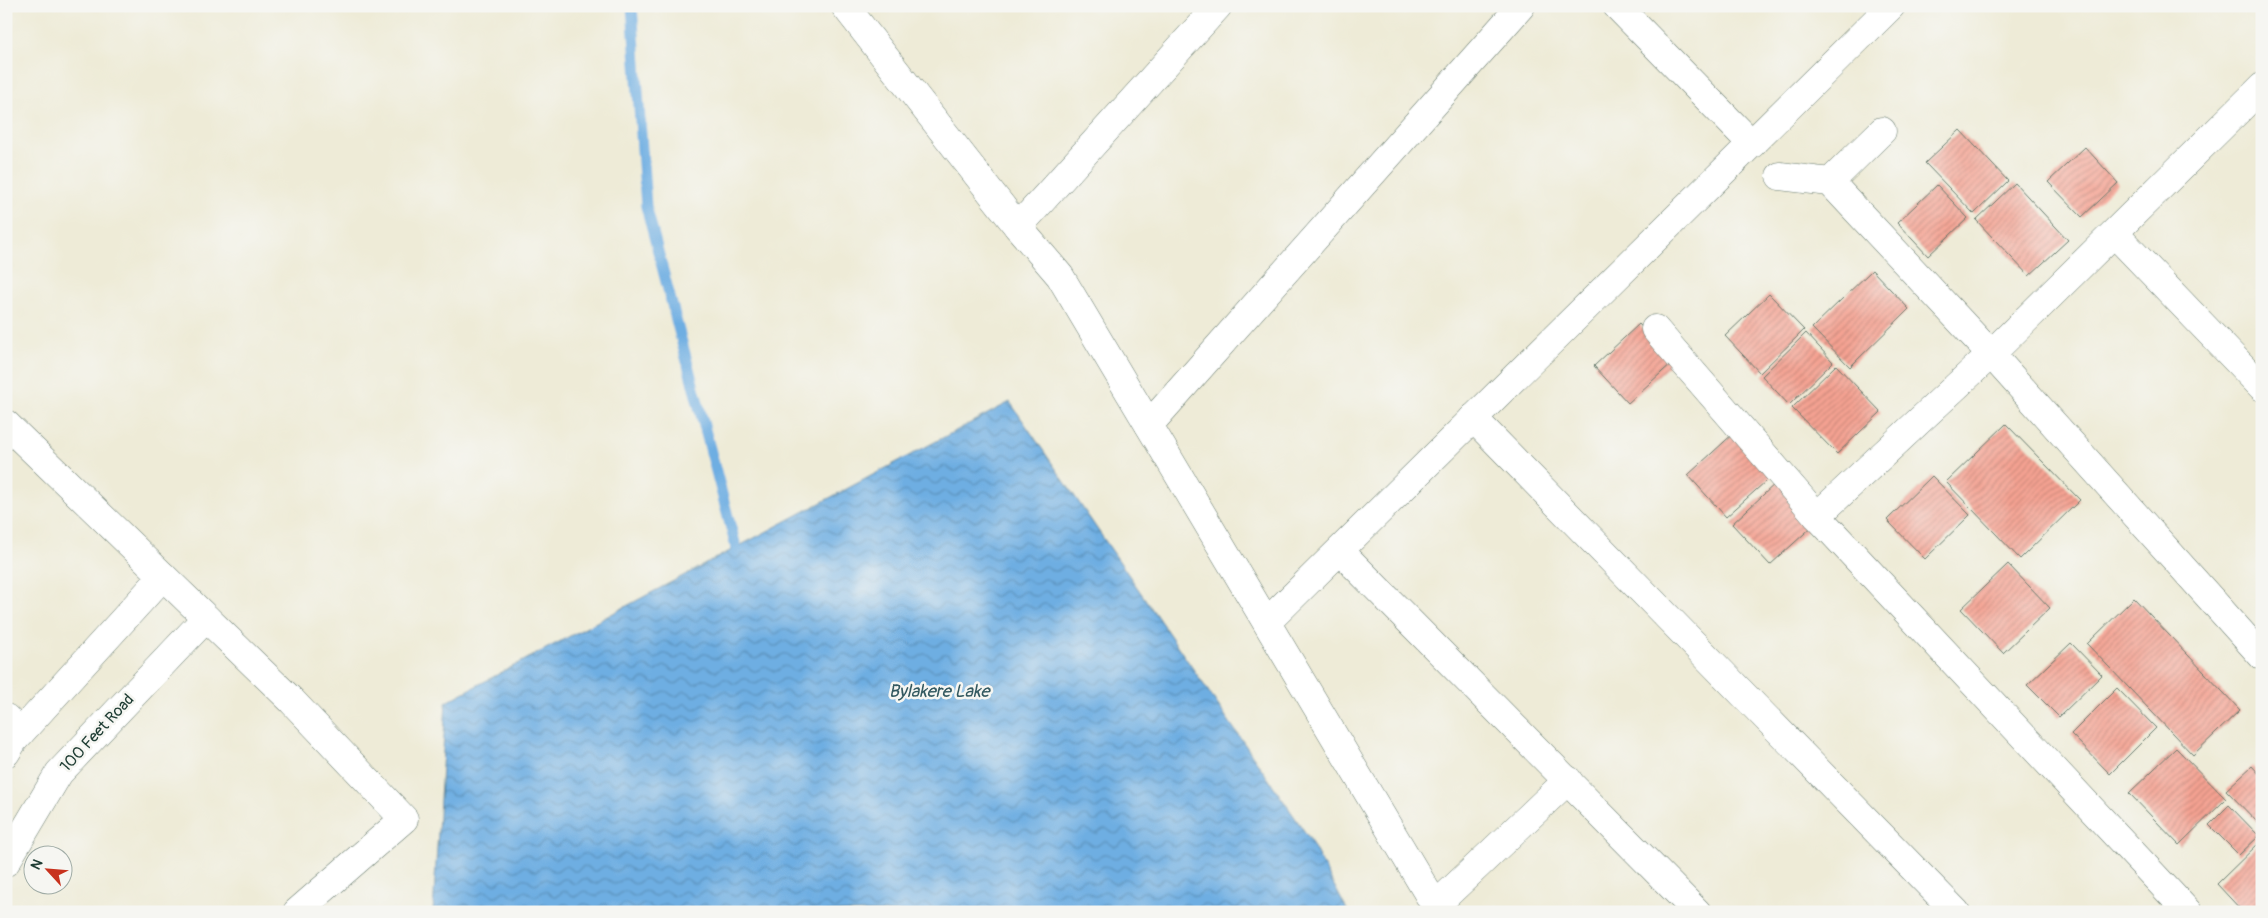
<svg xmlns="http://www.w3.org/2000/svg" width="2268" height="918" font-family="Pangolin,sans-serif">
<defs>
<pattern id="water-waves" width="16" height="10" patternUnits="userSpaceOnUse" patternTransform="scale(1.25)"><rect width="16" height="10" fill="#6eaee2"/><path d="M0 5q4-4 8 0t8 0" fill="none" stroke="#5a8fb8"/></pattern>
<pattern id="building-hatch" width="6" height="6" patternUnits="userSpaceOnUse" patternTransform="scale(1.25)"><rect width="6" height="6" fill="#f5a292"/><path d="M-1 1l2-2M0 6l6-6M5 7l2-2" fill="none" stroke="#c68578"/></pattern>
</defs>
<rect width="100%" height="100%" fill="#f6f6f2"/>
<filter id="ink" filterUnits="userSpaceOnUse"><feTurbulence type="fractalNoise" baseFrequency=".02" numOctaves="2"/><feDisplacementMap in="SourceGraphic" scale="10" xChannelSelector="R" yChannelSelector="G"/><feConvolveMatrix kernelMatrix="1 2 1 2 8 2 1 2 1" color-interpolation-filters="sRGB"/></filter>
<filter id="wash" filterUnits="userSpaceOnUse"><feTurbulence type="fractalNoise" baseFrequency=".0096" numOctaves="4" result="noise"/><feDisplacementMap in="SourceGraphic" scale="20" xChannelSelector="R" yChannelSelector="G"/><feGaussianBlur stdDeviation="1.12" result="paint"/><feColorMatrix in="noise" values="0 0 0 0 0 0 0 0 0 0 0 0 0 0 0 0 0 1.4 0 .05"/><feComposite in="paint" operator="in"/></filter>
<g filter="url(#wash)">
<rect width="100%" height="100%" fill="#eeebd7"/>
<polygon fill="url(#water-waves)" stroke="#46768b" points="1010,402 1309,838 1348,912 433,912 446,702"/>
<g fill="none" stroke-linecap="round" stroke-linejoin="round">
<polyline stroke="#6eaee2" stroke-width="11" points="632,6 646,206 736,547"/>
</g>
<g id="blocks">
<g fill="url(#building-hatch)">
<polygon points="1960,130 2008,181 1974,214 1925,163"/>
<polygon points="2085,147 2118,183 2082,217 2048,182"/>
<polygon points="2015,183 2068,240 2029,276 1976,220"/>
<polygon points="1937,185 1968,218 1928,256 1897,223"/>
<polygon points="1872,270 1909,309 1850,367 1812,328"/>
<polygon points="1769,294 1804,330 1760,373 1725,336"/>
<polygon points="1639,324 1673,362 1628,403 1594,366"/>
<polygon points="1806,333 1833,362 1789,405 1762,376"/>
<polygon points="1836,365 1881,412 1837,454 1792,408"/>
<polygon points="2006,424 2080,500 2020,559 1946,482"/>
<polygon points="1736,431 1775,473 1726,517 1688,475"/>
<polygon points="1932,476 1970,515 1925,559 1887,520"/>
<polygon points="1778,481 1816,523 1770,565 1732,524"/>
<polygon points="2008,564 2050,608 2003,653 1961,609"/>
<polygon points="2134,598 2240,710 2193,755 2087,644"/>
<polygon points="2071,643 2102,675 2059,717 2027,685"/>
<polygon points="2117,688 2156,728 2110,774 2071,734"/>
<polygon points="2176,748 2226,799 2179,845 2129,793"/>
<polygon points="2252,766 2262,777 2262,827 2226,790"/>
<polygon points="2229,805 2259,836 2239,855 2209,825"/>
<polygon points="2262,840 2262,906 2256,912 2243,912 2217,884"/>
</g>
</g>
</g>
<g filter="url(#ink)">
<use href="#blocks" fill-opacity="0" stroke="#677a6d" stroke-width="1"/>
<g fill="none" stroke-linecap="round" stroke-linejoin="round">
<g stroke="#677a6d" stroke-width="29">
<g id="minor">
<polyline points="845,6 1018,227 1060,276 1439,912"/>
<polyline points="1617,6 1752,144"/>
<polyline points="1780,176 1830,182 1991,354 2262,656"/>
<polyline points="1830,182 1882,131"/>
<polyline points="1018,227 1218,6"/>
<polyline points="2115,234 2262,387"/>
<polyline points="1655,329 1817,516 2188,912"/>
<polyline points="1473,418 1956,912"/>
<polyline points="6,424 292,701 404,819 297,912"/>
<polyline points="1149,425 1521,6"/>
<polyline points="1817,516 1991,354 2262,87"/>
<polyline points="1340,551 1697,912"/>
<polyline points="1267,622 1891,6"/>
<polyline points="6,718 21,732"/>
<polyline points="1435,906 1568,780"/>
</g>
</g>
<g stroke="#677a6d" stroke-width="29">
<g id="major">
<polyline points="6,753 14,740 163,576"/>
<polyline points="6,862 59,773 206,618"/>
</g>
</g>
<use href="#minor" stroke="#fff" stroke-width="28"/>
<use href="#major" stroke="#fff" stroke-width="28"/>
</g>
</g>
<g text-anchor="middle" dominant-baseline="central" stroke-width="5" stroke-linejoin="round" paint-order="stroke">
<g font-size="16" fill="#1f3d34" stroke="#f6f6f2">
<text transform="translate(97 733) rotate(-47)">100 Feet Road</text>
</g>
<g font-size="18" font-style="italic" fill="#335960" stroke="#f6f6f2">
<text x="939" y="691">Bylakere Lake</text>
</g>
</g>
<rect width="2268" height="918" fill="none" stroke="#f6f6f2" stroke-width="25"/>
<g transform="translate(48 870) rotate(296)"><circle r="24" fill="#f6f6f2" stroke="#a0aca6"/>
<path d="M0-4L9 19L0 12L-9 19Z" fill="#c8321e"/>
<text y="-8" font-size="14" font-weight="bold" text-anchor="middle" fill="#1f3d34">N</text>
</g>
</svg>
